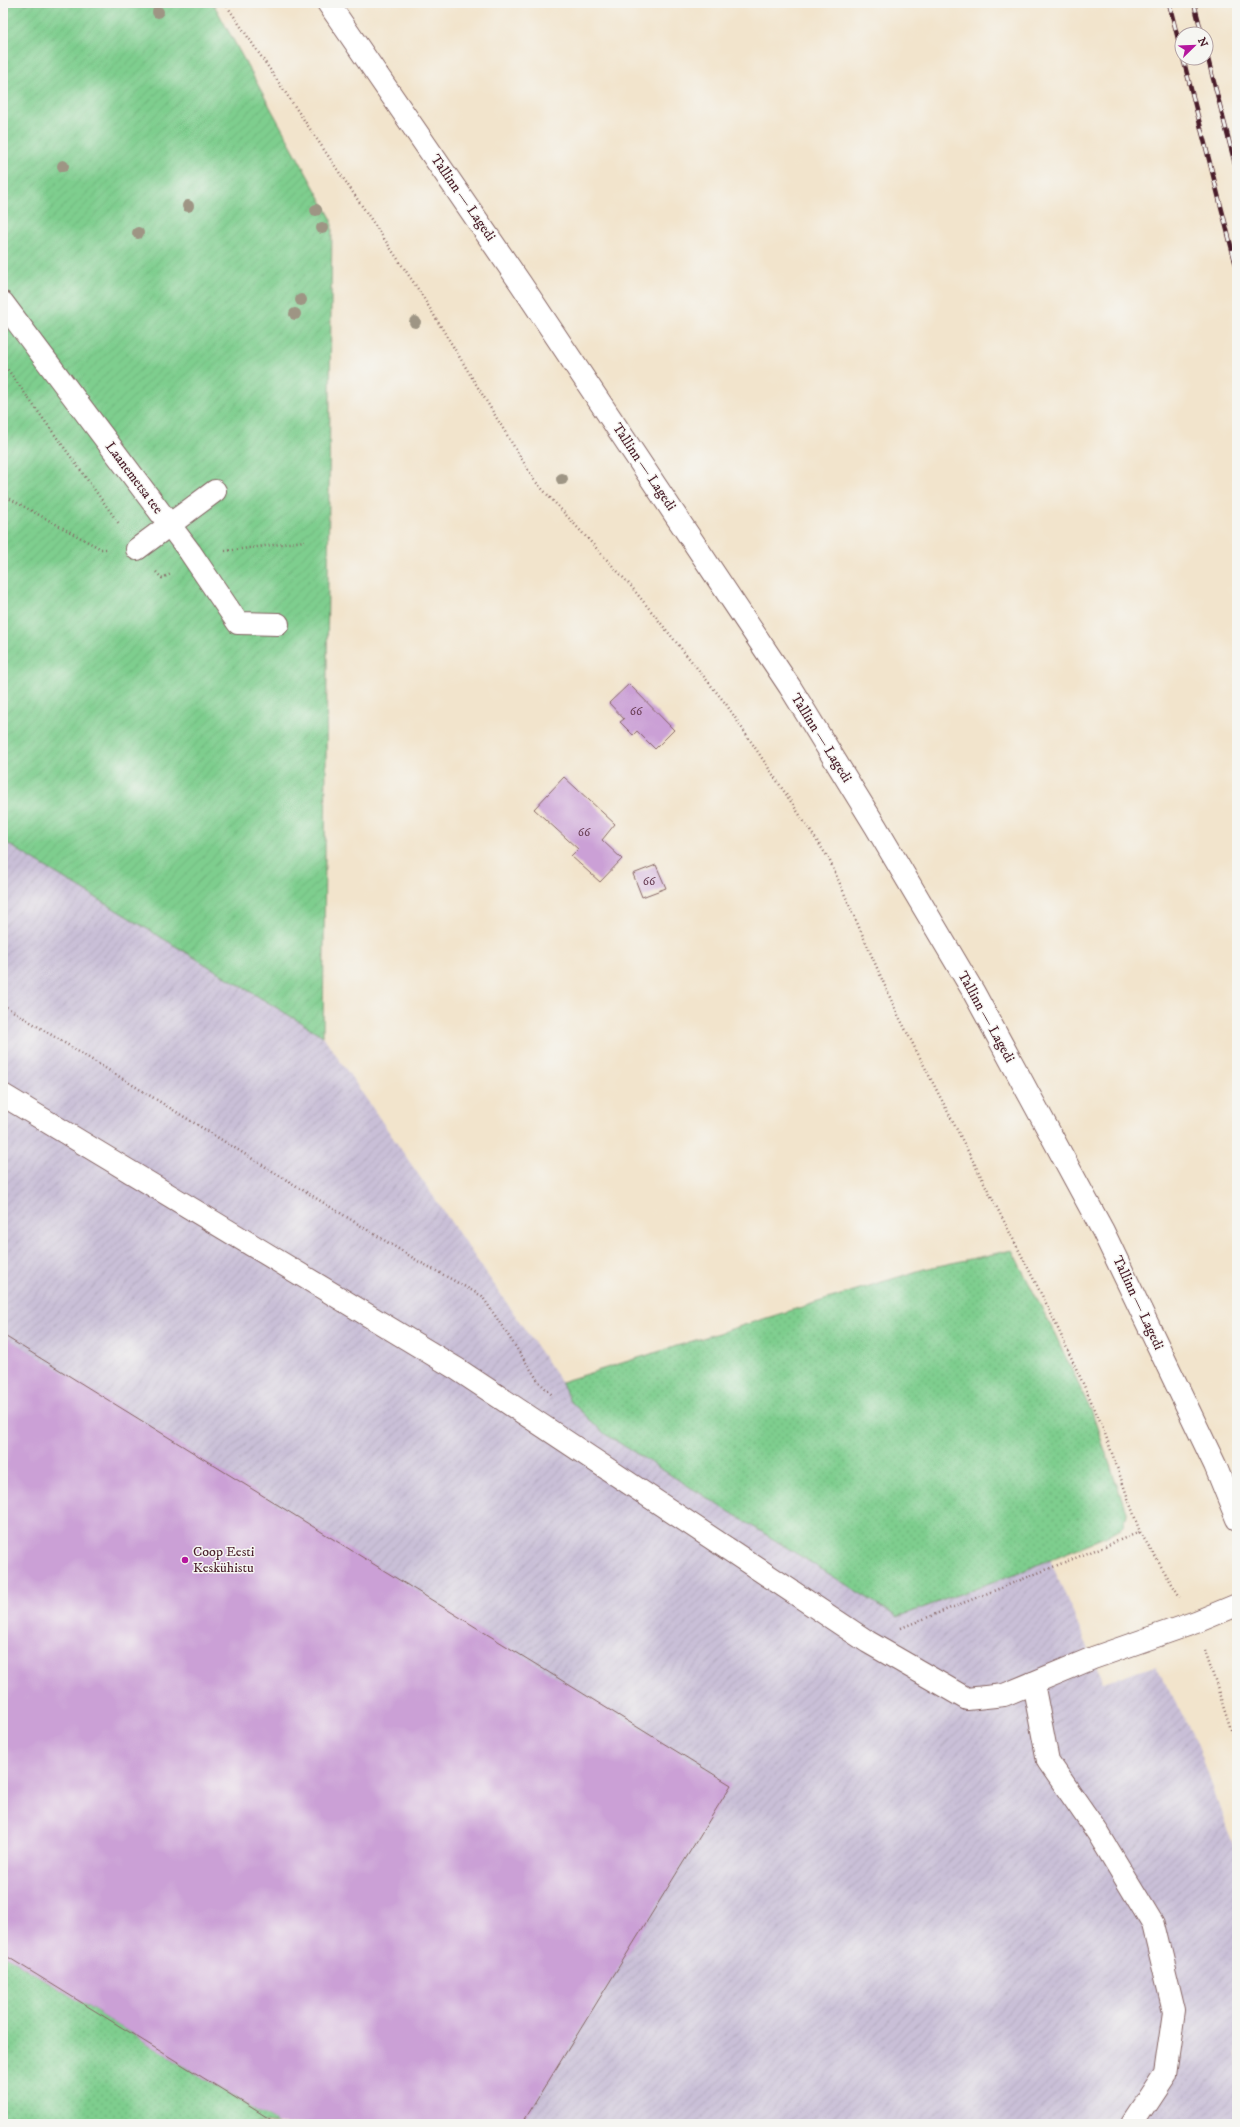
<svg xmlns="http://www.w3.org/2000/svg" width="1240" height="2127" font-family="'IM FELL DW Pica',serif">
<defs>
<pattern id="industrial-furrows" width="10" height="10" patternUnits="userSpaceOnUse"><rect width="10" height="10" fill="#c9bfd7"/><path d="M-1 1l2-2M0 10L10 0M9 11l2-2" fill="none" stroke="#aea4b9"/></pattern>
<pattern id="grass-dots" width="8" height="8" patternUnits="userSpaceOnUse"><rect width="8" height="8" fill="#7ece8e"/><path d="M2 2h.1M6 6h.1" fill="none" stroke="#6eb07b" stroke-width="1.8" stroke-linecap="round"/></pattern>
<pattern id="garden-furrows" width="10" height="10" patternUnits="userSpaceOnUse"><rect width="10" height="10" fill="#7ece8e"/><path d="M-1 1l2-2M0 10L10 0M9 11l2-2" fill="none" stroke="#6eb07b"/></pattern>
</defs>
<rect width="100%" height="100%" fill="#f6f6f2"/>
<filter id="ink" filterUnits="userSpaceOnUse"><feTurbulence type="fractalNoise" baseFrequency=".025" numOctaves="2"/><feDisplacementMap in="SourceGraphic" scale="8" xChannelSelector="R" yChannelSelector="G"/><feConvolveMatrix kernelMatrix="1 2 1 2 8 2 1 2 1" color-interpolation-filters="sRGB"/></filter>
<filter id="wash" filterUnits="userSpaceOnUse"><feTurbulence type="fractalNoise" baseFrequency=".012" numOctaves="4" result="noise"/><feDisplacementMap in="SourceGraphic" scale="16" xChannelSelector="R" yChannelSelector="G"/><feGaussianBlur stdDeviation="0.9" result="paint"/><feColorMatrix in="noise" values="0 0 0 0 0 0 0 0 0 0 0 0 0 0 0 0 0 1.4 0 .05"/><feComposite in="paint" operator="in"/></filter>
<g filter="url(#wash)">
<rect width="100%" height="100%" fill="#f2e4cc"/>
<polygon fill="url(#industrial-furrows)" points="3,841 323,1036 561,1382 924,1269 1103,1682 1156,1666 1198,1745 1237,1857 1237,2124 3,2124"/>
<g fill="url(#grass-dots)" stroke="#64765c">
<polygon points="1012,1250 1053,1330 1092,1413 1127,1514 1124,1526 1107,1536 1030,1568 898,1617 605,1434 570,1401 561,1382 924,1269"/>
<polygon points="3,1954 278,2124 3,2124"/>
</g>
<polygon fill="url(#garden-furrows)" stroke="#64765c" points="3,3 213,3 332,220 323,1036 3,841"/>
<g id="blocks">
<g fill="#cba0d6">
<polygon points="629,684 674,730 655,749 637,731 633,735 620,722 624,719 609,703"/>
<polygon points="564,777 615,824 602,840 622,859 600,882 571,856 578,849 534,809"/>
<polygon points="656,865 666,888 642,897 633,874"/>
<polygon points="3,1335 731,1785 522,2124 278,2124 3,1954"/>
</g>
</g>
</g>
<g filter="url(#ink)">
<use href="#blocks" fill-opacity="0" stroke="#856463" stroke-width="1"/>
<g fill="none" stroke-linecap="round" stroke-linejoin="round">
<g stroke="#856463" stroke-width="24">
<g id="minor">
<polyline points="328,3 521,284 790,687 876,827 973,991 1103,1231 1215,1465 1237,1519"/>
<polyline points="3,303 190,552 238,623 278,624"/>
<polyline points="137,549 215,491"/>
<polyline points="3,1095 457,1369 868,1642 967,1699 1004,1695 1093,1658 1196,1622 1237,1605"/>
<polyline points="1033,1683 1048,1761 1098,1833 1153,1924 1174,2011 1165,2074 1132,2124"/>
</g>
</g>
<g stroke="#856463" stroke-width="2.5" stroke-dasharray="1 3" stroke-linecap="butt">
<polyline points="225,3 418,289 535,481 630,585 726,704 829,859 896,1011 1049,1309 1102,1425 1140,1532 1180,1597"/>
<polyline points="3,363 120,525"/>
<polyline points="3,495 101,549 109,549"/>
<polyline points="225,551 305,541"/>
<polyline points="156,572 162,578 171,574"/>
<polyline points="3,1005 418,1261 482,1296 539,1382 552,1395"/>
<polyline points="901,1628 1140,1532"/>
<polyline points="1205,1650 1237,1749"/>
</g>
<use href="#minor" stroke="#fff" stroke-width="22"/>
<g stroke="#4a1f2b" stroke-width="4.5">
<g id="rail">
<polyline points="1169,3 1182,55"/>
<polyline points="1194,3 1202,34"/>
<polyline points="1206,51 1237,172"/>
<polyline points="1183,58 1237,269"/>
</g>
</g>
<use href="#rail" stroke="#f6f6f2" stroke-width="3" stroke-dasharray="9" stroke-linecap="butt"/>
</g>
<g fill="#9e9584">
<circle cx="158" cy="12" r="6"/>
<circle cx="63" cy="166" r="6"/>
<circle cx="188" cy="206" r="6"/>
<circle cx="316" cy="210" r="6"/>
<circle cx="322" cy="228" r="6"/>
<circle cx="138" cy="233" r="6"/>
<circle cx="301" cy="300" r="6"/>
<circle cx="295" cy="314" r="6"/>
<circle cx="415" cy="322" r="6"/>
<circle cx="562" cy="479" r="6"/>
</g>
</g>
<circle fill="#b5179e" stroke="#f6f6f2" stroke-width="1.5" cx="185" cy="1560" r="4"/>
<g text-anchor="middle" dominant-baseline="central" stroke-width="3" stroke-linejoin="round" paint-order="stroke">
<g font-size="12" fill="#6a3f56">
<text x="636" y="711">66</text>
<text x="584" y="832">66</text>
<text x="649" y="881">66</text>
</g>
<g font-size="14" fill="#4a1f2b" stroke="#f6f6f2">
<text transform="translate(463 198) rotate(55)">Tallinn — Lagedi</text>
<text transform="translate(644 467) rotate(56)">Tallinn — Lagedi</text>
<text transform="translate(134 478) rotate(53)">Laanemetsa tee</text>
<text transform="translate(821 738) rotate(58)">Tallinn — Lagedi</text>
<text transform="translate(986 1017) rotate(61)">Tallinn — Lagedi</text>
<text transform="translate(1138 1303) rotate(65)">Tallinn — Lagedi</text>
</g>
<g font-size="14" fill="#4a1f2b" stroke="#f6f6f2" text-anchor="start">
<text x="193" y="1552">Coop Eesti<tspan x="193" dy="16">Keskühistu</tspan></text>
</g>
</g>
<rect width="1240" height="2127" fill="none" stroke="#f6f6f2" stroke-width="16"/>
<g transform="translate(1194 46) rotate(67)"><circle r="19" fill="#f6f6f2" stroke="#b1a0a2"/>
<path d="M0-3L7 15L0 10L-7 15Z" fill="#b5179e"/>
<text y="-6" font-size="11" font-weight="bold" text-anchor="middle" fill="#4a1f2b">N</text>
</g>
</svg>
